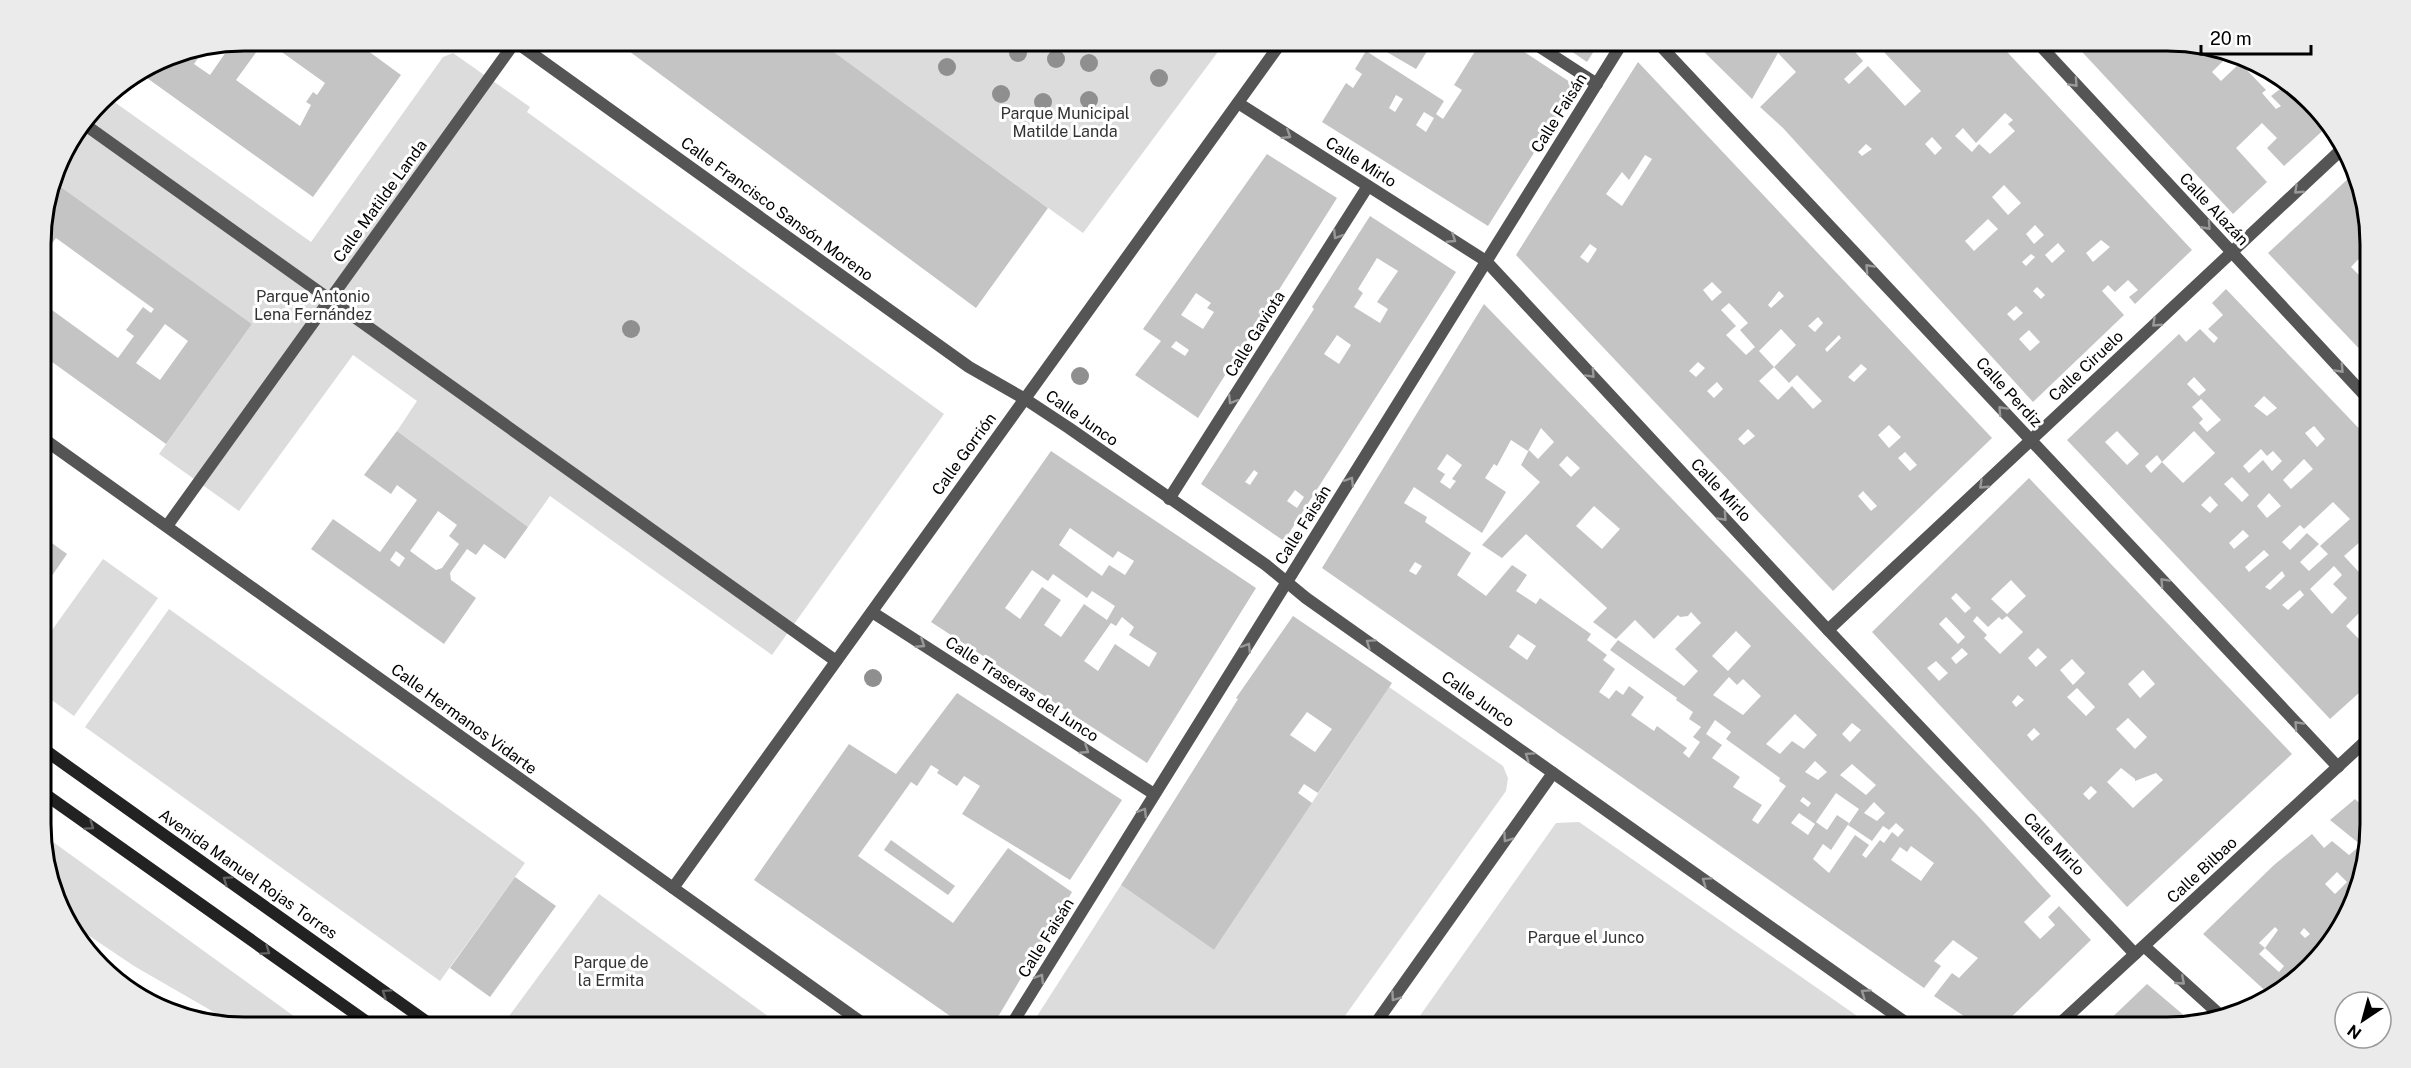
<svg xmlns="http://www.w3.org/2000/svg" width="2411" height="1068" font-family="'Public Sans',sans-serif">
<rect width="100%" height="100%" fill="#fff"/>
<g fill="#dcdcdc">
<polygon points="817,41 1226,41 1083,233"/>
<polygon points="453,53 530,107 527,112 944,414 772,655 550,496 528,527 397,431 417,401 353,355 239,511 159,454 252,324 54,182 62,154 106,96 311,242 443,57"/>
<polygon points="103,559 158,598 74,716 42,693 42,644"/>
<polygon points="169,609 525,863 440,981 85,727"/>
<polygon points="1389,687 1503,766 1508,778 1506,791 1337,1027 1030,1027 1121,885 1214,950"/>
<polygon points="1579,822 1873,1027 1412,1027 1556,823"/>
<polygon points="42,834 309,1027 238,1026 134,966 73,925 42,851"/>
<polygon points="599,894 783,1027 501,1027"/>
</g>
<g fill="#c4c4c4" fill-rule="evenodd">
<polygon points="244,40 265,40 236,80 300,126 311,105 306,102 313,92 317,95 325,83 265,40 353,40 401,75 313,197 140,73 167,56 205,48 194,64 210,75 226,52 217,46"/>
<polygon points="614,40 817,40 1048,208 976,308"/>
<polygon points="1385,40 1434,40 1416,69 1380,48"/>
<path d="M1482,40H1506L1576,86L1488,226L1322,122L1346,83L1353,88L1362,74L1355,69L1366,51L1444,101L1436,114L1443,119L1462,90L1454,85ZM1396,95L1403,99L1395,112L1389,108ZM1424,112L1434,118L1426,132L1416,125Z"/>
<polygon points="1555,40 1601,40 1587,62"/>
<path d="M1692,40H1823L1829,47L1836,40H1856L1850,46L1863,61L1844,79L1849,84L1868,66L1905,106L1921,91L1883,51L1888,47L1882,40H1996L2192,250L2135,304L2129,297L2138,290L2128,280L2115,292L2108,285L2102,291L2124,315L2033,402L1783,128L1760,107L1796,72L1778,53L1752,99ZM2005,113L2013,120L2008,124L2015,131L1990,154L1979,144L1972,152L1955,136L1963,128L1976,143ZM1932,137L1942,148L1935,155L1925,144ZM1866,144L1872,149L1862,156L1858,152ZM2004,185L2021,203L2008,215L1992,197ZM1988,219L1998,229L1974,251L1965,241ZM2035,225L2044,235L2034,244L2026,234ZM2101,240L2110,247L2093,262L2086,253ZM2058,243L2065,251L2052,263L2045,255ZM2031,254L2035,257L2026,266L2022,262ZM2037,287L2045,295L2041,299L2033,291ZM2016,306L2023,313L2014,321L2007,314ZM2029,330L2040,342L2030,351L2019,339Z"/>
<polygon points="2071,40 2167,40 2231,53 2212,72 2221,81 2240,63 2266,90 2262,93 2276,109 2281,106 2271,96 2284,86 2330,124 2284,166 2267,148 2277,138 2262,123 2236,148 2267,182 2233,214"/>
<path d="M1638,62L1992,438L1833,591L1516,255ZM1645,155L1652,159L1622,206L1606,194L1622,172L1629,180ZM1590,244L1597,249L1588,263L1580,257ZM1712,282L1722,292L1712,301L1703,290ZM1779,291L1784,296L1771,308L1768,305ZM1729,303L1748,323L1740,330L1755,347L1746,355L1726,335L1736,326L1721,310ZM1818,317L1823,323L1815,332L1808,326ZM1781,329L1796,345L1774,367L1789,383L1797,375L1822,401L1813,409L1792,386L1778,400L1759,381L1774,367L1759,351ZM1839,335L1841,338L1827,352L1825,349ZM1698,362L1705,368L1696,377L1689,371ZM1861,364L1867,369L1854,382L1848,377ZM1717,382L1723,389L1714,398L1707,391ZM1889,425L1901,437L1889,448L1878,435ZM1748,429L1755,436L1744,445L1738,439ZM1905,452L1917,465L1910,471L1898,458ZM1863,491L1877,506L1871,511L1858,496Z"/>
<path d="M1267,154L1337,198L1198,418L1135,375L1161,341L1143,329ZM1196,293L1211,303L1207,308L1214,312L1203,329L1181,315ZM1176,341L1189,350L1185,356L1171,347Z"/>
<polygon points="2351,176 2369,218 2369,248 2351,267 2360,276 2369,268 2369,359 2268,253"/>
<path d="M54,182L252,324L166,444L41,354V302L118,358L134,336L126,330L143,307L151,313L154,309L56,238L41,258V231ZM165,324L188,341L160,380L136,363Z"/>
<path d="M1370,216L1456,272L1284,541L1201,484L1314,309L1312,307ZM1377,258L1398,271L1377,302L1388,309L1380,323L1354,307L1363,293L1358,289ZM1337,335L1351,345L1339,364L1324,354ZM1254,470L1258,473L1250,485L1245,482ZM1295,490L1304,497L1297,508L1287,501Z"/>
<path d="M2226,289L2369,439L2370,533L2344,556L2370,584V623L2360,612L2346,626L2360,640L2370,630V683L2330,719L2067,440L2179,334L2186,342L2200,329L2214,343L2218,338L2208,329L2223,315L2212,303ZM2194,377L2206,390L2199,396L2187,384ZM2264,396L2277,408L2267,416L2254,406ZM2201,399L2221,420L2207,432L2199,423L2203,419L2192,407ZM2314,426L2325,439L2317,447L2305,433ZM2117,431L2139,454L2127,465L2105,442ZM2194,431L2215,453L2183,483L2162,462L2151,473L2145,466L2157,455L2162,462ZM2261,449L2267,456L2273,451L2282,461L2272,471L2263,460L2249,473L2243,466ZM2304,459L2313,469L2291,489L2283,480ZM2232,477L2249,495L2242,502L2224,484ZM2269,493L2281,506L2267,518L2257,506ZM2210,496L2218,505L2210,513L2201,505ZM2333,502L2350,519L2320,546L2328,554L2309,571L2300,562L2319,544L2307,533L2290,550L2282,542L2300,525L2304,529ZM2243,530L2249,536L2234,549L2229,543ZM2264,550L2269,555L2249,572L2245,567ZM2334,566L2342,575L2333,584L2347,598L2332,614L2310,589ZM2282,571L2285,576L2270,590L2265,587ZM2300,590L2304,595L2288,610L2282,605Z"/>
<path d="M1484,304L1980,818L2051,896L2024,922L2040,939L2055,925L2048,917L2059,906L2091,940L2001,1027H1980L1934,996L1952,973L1959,978L1978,958L1953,940L1934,961L1941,966L1924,988L1322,568ZM1541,428L1554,442L1538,459L1529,450L1521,465L1540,482L1482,545L1502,558L1526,534L1607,608L1593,622L1616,639L1635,620L1654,639L1678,615L1680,617L1688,616L1691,612L1701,623L1675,649L1698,671L1684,686L1618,640L1610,650L1677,698L1676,700L1693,712L1689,719L1701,727L1693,737L1700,742L1689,758L1683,753L1687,748L1657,726L1654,731L1631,715L1644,697L1629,686L1623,695L1616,690L1609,699L1599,692L1615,669L1603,660L1607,655L1587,640L1591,634L1540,598L1536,604L1516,591L1527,575L1512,565L1486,596L1457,575L1471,553L1425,522L1427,517L1404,503L1414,487L1482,533L1506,492L1485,478L1494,464L1497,466L1511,440L1528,451ZM1447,454L1462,465L1452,479L1456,481L1450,489L1440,482L1445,474L1437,469ZM1567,456L1580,468L1571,477L1559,465ZM1594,506L1620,529L1602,549L1576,526ZM1415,562L1422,566L1416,575L1409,571ZM1736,631L1751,646L1728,671L1712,656ZM1518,634L1536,646L1527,660L1509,647ZM1729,677L1737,685L1743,679L1761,696L1743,715L1713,695ZM1795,714L1817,735L1804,749L1792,741L1780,754L1766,744ZM1715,720L1731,732L1726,739L1780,778L1779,781L1786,786L1758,824L1752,820L1762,805L1733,787L1740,777L1712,758L1722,745L1706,734ZM1852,723L1861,730L1850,742L1842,734ZM1815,761L1827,772L1818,780L1805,772ZM1852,764L1876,785L1866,795L1840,775ZM1836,793L1859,809L1848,825L1872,841L1883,826L1889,830L1896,823L1904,830L1898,837L1892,832L1884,843L1880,840L1866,858L1862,855L1869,845L1855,835L1829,873L1813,859L1823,844L1831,850L1849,823L1837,815L1827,830L1816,822ZM1803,797L1811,803L1808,807L1800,801ZM1874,802L1885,813L1877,821L1864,813ZM1799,813L1815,824L1808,835L1791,823ZM1911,846L1934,863L1921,881L1891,860L1900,847L1907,852Z"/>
<path d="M397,431L528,527L505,559L484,544L476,555L467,549L450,573L451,580L476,598L444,644L311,549L333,519L380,552L417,500L397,485L391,494L364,475ZM438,511L457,525L449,536L459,544L442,568L436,570L410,551ZM396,551L405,558L399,567L390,560Z"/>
<path d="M1051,451L1256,588L1147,763L931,622ZM1070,528L1113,558L1118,551L1134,561L1125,575L1109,565L1102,576L1059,545ZM1032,570L1048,581L1053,574L1087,598L1092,591L1115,606L1107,620L1084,604L1061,637L1044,625L1061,600L1042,587L1020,619L1005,608ZM1122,617L1134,627L1129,635L1157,653L1149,667L1115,644L1098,671L1084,661L1111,623L1116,626Z"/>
<path d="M2029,478L2292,754L2127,907L1872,632ZM2011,580L2026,596L2007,614L1991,599ZM1956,593L1971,608L1965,613L1951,598ZM1977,616L1988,627L1999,617L2002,620L2007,616L2023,632L2000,654L1984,638L1987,635L1973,621ZM1946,617L1965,637L1958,644L1939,624ZM1962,648L1968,654L1956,664L1951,658ZM2038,648L2047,657L2036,667L2028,658ZM2072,659L2085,673L2073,685L2060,670ZM1936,661L1948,673L1939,681L1927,668ZM2143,670L2155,684L2140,698L2128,684ZM2077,688L2095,707L2086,716L2067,697ZM2018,695L2024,700L2016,707L2012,702ZM2128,718L2147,737L2135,749L2116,729ZM2034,728L2040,734L2032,741L2027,735ZM2121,768L2135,779V781L2156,773L2163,780L2133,808L2107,782ZM2091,786L2097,792L2089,800L2083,794Z"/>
<polygon points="42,536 67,554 42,590"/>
<path d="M1293,616L1392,683L1318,793L1304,784L1298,793L1312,803L1214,950L1121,885L1238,699L1236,698ZM1307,712L1332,729L1315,752L1290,735Z"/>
<polygon points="957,693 1122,800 1070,880 962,814 980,786 964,776 957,786 937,773 939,770 931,765 917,786 911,782 858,856 953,923 1008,848 1072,892 992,1027 966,1027 754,880 849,744 896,774"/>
<polygon points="2370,787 2370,798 2363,792"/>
<path d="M2355,799L2370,813V824L2355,901L2328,948L2280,993L2271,996L2203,934L2274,865L2312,834L2324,848L2332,841L2349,855L2361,845L2330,820ZM2337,872L2347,882L2335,894L2325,884ZM2275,927L2278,930L2265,948L2259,943ZM2304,928L2310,934L2305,938L2300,933ZM2265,948L2284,966L2279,972L2259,954Z"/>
<polygon points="891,840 955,886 948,895 884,850"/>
<polygon points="515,877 556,906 490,997 450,968"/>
<polygon points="2147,984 2193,1023 2180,1027 2102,1027"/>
</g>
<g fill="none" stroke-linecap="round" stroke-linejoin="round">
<g stroke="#555" stroke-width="12">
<polyline points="513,40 969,367 1025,399 1069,428 1266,565 1306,598 1912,1027"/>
<polyline points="1529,40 1597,84"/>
<polyline points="1655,40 2338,767"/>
<polyline points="2035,40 2369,400"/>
<polyline points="1238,103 1486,261 1828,630 2135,954"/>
<polyline points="84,124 836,661"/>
<polyline points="41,437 868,1027"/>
<polyline points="1169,499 1368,186"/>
<polyline points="167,526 515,42"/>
<polyline points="872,612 1154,794"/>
<polyline points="1828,630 2341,150"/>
<polyline points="673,888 1283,40"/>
<polyline points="2144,946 2219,1014"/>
<polyline points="1010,1027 1624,40"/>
<polyline points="1373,1027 1553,773"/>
<polyline points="2056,1027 2370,737"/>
</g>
<g stroke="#222" stroke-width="12">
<polyline points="42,748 434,1027"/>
<polyline points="42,792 374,1027"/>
</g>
</g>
<g fill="#8f8f8f">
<circle cx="1018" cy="53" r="9"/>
<circle cx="1056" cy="59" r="9"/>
<circle cx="1089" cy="63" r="9"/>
<circle cx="947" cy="67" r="9"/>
<circle cx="1159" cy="78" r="9"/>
<circle cx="1001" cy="94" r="9"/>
<circle cx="1089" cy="100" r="9"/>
<circle cx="1043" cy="102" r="9"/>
<circle cx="631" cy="329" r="9"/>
<circle cx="1080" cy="376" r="9"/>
<circle cx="873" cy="678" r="9"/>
</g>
<defs><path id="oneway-chevron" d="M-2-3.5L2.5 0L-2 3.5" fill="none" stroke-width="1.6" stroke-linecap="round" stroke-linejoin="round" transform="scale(1.5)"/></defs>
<g stroke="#999">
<use href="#oneway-chevron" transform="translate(2074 83) rotate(47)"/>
<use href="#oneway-chevron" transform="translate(1287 135) rotate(32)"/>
<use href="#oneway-chevron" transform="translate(2298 190) rotate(137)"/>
<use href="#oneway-chevron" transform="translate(2207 226) rotate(48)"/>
<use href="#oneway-chevron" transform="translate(1337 235) rotate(122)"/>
<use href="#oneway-chevron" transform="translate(1452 239) rotate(33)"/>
<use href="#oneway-chevron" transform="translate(1869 268) rotate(-133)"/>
<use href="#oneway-chevron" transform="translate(2156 323) rotate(137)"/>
<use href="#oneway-chevron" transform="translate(2340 369) rotate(47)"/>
<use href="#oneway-chevron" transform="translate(1591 374) rotate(47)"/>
<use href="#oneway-chevron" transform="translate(1232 400) rotate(122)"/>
<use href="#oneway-chevron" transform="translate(2002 410) rotate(-133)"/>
<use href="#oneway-chevron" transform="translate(1350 481) rotate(-58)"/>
<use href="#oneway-chevron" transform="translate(1983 485) rotate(137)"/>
<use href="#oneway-chevron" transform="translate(1723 517) rotate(47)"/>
<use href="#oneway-chevron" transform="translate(2164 582) rotate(-133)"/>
<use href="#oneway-chevron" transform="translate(1370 643) rotate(-145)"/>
<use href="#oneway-chevron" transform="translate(921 644) rotate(33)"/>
<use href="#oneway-chevron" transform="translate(1247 647) rotate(-58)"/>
<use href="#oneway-chevron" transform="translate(2298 725) rotate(-133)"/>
<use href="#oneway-chevron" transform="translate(1085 750) rotate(33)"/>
<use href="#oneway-chevron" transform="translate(1529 756) rotate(-145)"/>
<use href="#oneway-chevron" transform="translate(1143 812) rotate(-58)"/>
<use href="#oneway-chevron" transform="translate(1507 838) rotate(125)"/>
<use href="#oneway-chevron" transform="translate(1706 881) rotate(-145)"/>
<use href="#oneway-chevron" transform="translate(1040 978) rotate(-58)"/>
<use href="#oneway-chevron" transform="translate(2181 981) rotate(41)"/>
<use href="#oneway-chevron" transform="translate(1865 993) rotate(-145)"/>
<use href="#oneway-chevron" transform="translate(1395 997) rotate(125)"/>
</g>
<g stroke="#646464">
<use href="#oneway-chevron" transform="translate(90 826) rotate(35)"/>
<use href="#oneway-chevron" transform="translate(227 880) rotate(-145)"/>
<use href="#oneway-chevron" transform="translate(266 951) rotate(35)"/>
<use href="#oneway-chevron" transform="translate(386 993) rotate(-145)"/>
</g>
<g text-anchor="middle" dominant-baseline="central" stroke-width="6" stroke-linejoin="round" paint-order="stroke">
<g font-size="16" fill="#333" stroke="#fff">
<text x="1065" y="113">Parque Municipal<tspan x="1065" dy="18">Matilde Landa</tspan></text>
<text x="313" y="296">Parque Antonio<tspan x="313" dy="18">Lena Fernández</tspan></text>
<text x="1586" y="937">Parque el Junco</text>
<text x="611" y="962">Parque de<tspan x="611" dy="18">la Ermita</tspan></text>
</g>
<g font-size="16" fill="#000" stroke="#fff">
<text transform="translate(1559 113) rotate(-58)">Calle Faisán</text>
<text transform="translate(1361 162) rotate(32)">Calle Mirlo</text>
<text transform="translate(380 201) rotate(-54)">Calle Matilde Landa</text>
<text transform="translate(777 209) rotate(36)">Calle Francisco Sansón Moreno</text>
<text transform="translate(2214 209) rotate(47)">Calle Alazán</text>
<text transform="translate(1255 334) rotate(-58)">Calle Gaviota</text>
<text transform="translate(2086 366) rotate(-43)">Calle Ciruelo</text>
<text transform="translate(2009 392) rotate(47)">Calle Perdiz</text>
<text transform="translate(1082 418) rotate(35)">Calle Junco</text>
<text transform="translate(964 454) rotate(-54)">Calle Gorrión</text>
<text transform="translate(1721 490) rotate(47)">Calle Mirlo</text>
<text transform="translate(1303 525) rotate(-58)">Calle Faisán</text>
<text transform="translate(1022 689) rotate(33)">Calle Traseras del Junco</text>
<text transform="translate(1478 699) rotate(35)">Calle Junco</text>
<text transform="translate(464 719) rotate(36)">Calle Hermanos Vidarte</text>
<text transform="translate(2054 844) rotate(46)">Calle Mirlo</text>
<text transform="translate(2202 870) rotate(-43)">Calle Bilbao</text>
<text transform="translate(248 874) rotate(35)">Avenida Manuel Rojas Torres</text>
<text transform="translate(1046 938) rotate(-58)">Calle Faisán</text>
</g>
</g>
<path d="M0 0H2411V1068H0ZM244 51H2167A193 193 0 0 1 2360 244V824A193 193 0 0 1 2167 1017H244A193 193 0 0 1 51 824V244A193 193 0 0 1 244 51Z" fill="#ebebeb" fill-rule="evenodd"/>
<path fill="none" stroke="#000" stroke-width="3" d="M244 51H2167A193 193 0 0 1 2360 244V824A193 193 0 0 1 2167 1017H244A193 193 0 0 1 51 824V244A193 193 0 0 1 244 51Z"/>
<g transform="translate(2363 1020) rotate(216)"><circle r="28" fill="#ffffff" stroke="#999999" stroke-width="1.5"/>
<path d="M0-4.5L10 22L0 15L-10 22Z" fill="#000000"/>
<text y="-9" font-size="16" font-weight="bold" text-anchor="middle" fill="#000000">N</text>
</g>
<path d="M2201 45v9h110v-9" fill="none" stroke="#000000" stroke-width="3"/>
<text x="2210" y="45" font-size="18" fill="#000000" stroke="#ffffff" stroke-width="4.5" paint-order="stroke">20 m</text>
</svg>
